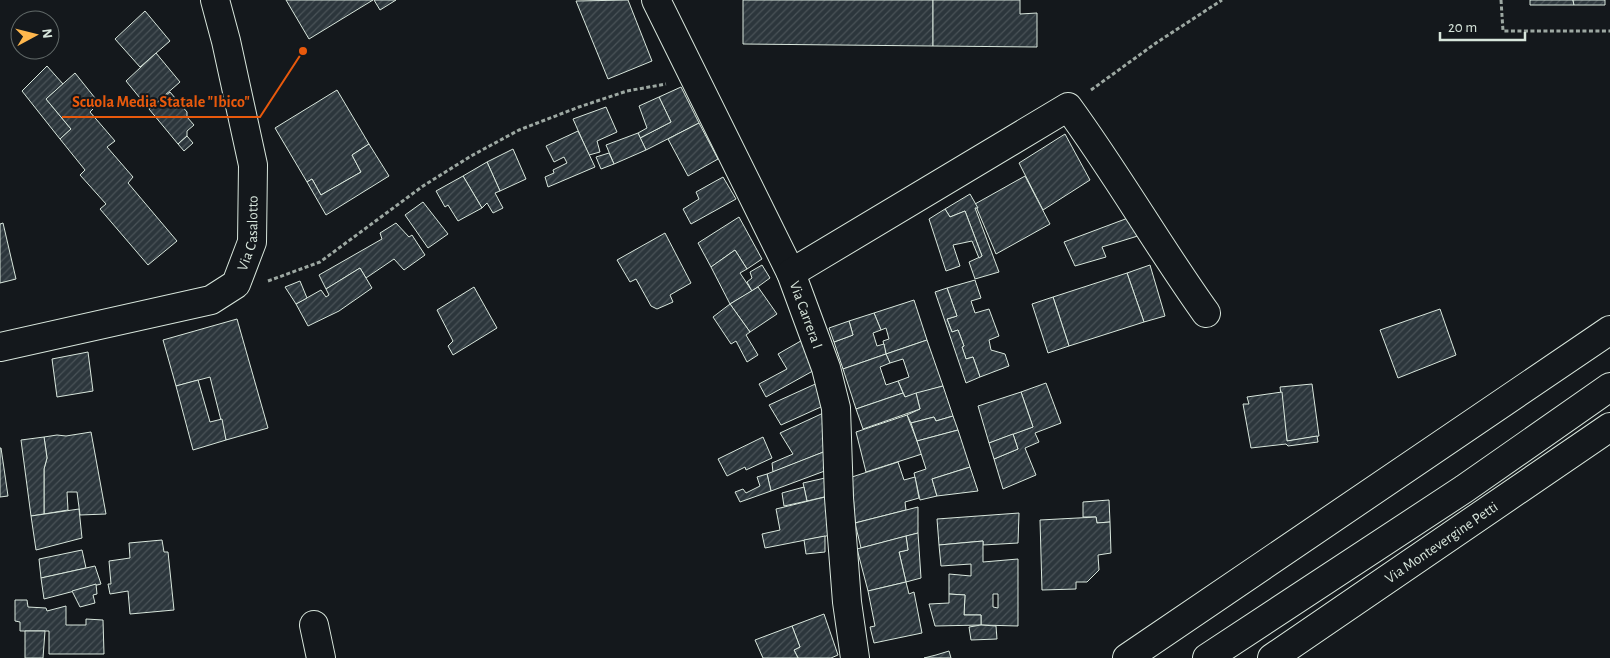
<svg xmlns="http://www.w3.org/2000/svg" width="1610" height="658" font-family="'Alegreya Sans',sans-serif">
<defs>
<pattern id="building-hatch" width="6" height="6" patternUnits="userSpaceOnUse" patternTransform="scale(1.25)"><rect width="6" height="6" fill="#2c363c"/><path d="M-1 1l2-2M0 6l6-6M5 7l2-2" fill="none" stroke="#4a5358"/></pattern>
</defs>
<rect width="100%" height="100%" fill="#14181c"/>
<g fill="url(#building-hatch)" stroke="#d8e6dc" fill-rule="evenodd">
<polygon points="286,0 373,0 309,39"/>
<polygon points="374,0 396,0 380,10"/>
<polygon points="628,0 652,61 608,79 576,1"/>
<polygon points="743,0 933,0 933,46 743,44"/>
<polygon points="933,0 1020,0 1020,14 1037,13 1037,47 933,46"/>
<polygon points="1530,0 1573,0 1574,5 1530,5"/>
<polygon points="1573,0 1605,0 1605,5 1574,5"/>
<polygon points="145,11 170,41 140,67 115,39"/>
<polygon points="156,53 180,82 149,109 126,81"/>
<polygon points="47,66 63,84 46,99 71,129 60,139 22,91"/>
<polygon points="75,73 99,103 90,112 115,141 107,147 133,177 128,183 177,241 148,265 100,209 106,204 80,175 85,170 60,139 71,129 46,99"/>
<polygon points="681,87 699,123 646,150 640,138 671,122 659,97"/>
<polygon points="337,90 369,144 352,155 361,172 321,195 312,179 307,182 275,128"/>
<polygon points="170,92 187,112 187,117 194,125 187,131 187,136 178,144 149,109"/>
<polygon points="659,97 671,122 640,138 638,133 647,128 639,106"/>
<polygon points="606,107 617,132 597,141 600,152 589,155 573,119"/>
<polygon points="699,123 718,159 688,176 668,139"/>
<polygon points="578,131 595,167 548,187 545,177 554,173 553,170 567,163 564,157 554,162 546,146"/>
<polygon points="638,133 646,150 614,164 606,145"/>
<polygon points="1065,134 1090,180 1043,210 1019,163"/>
<polygon points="187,136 193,143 184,151 178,144"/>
<polygon points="369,144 389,176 326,215 307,182 312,179 321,195 361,172 352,155"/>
<polygon points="513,149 526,179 500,191 487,162"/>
<polygon points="609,153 614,164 601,169 596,157"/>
<polygon points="487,162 500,191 495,193 503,208 493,213 487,203 482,208 463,176"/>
<polygon points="463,176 482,208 458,221 448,205 445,207 436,191"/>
<polygon points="1025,176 1050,224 996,254 975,204"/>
<polygon points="723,177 736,199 691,224 683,209 699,199 696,192"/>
<polygon points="970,194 978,208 975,208 999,272 975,279 969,262 982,256 965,211 950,217 945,209"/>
<polygon points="423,202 448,234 428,248 405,215"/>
<polygon points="945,209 950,217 965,211 982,256 979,258 972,241 953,245 960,266 946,271 929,219"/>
<polygon points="739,217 762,259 747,269 735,250 711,267 698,243"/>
<polygon points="1128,218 1141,235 1102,247 1106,257 1075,266 1064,242"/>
<polygon points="3,223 16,279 0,283 0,224"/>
<polygon points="396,223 409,237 412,235 425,255 404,270 394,259 366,278 360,268 326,289 319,275 382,239 380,233"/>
<polygon points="665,233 691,283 670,295 673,302 657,309 651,306 636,279 630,282 617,260"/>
<polygon points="735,250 747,269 740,273 752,291 730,304 711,267"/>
<polygon points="762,265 770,278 752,291 747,282 752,278 750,272"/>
<polygon points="1150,265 1165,316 1144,322 1127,273"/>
<polygon points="360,268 372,288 339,311 308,326 296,304 321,290 326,297 329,295 326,289"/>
<polygon points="1127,273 1144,322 1069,346 1053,297"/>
<polygon points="975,280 981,298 971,301 975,313 989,309 999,336 989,340 991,350 1005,354 1009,366 980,377 973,357 966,359 962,347 964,346 958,330 952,332 947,319 957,316 947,288"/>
<polygon points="300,281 307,298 296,304 285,287"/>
<polygon points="474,287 497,328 453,355 448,346 453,341 437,310"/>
<polygon points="758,287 777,314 750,332 730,304"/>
<polygon points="947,288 957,316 947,319 952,332 958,330 964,346 962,347 966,359 973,357 980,377 966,383 935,292"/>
<polygon points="1053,297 1069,346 1048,353 1032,304"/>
<polygon points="914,300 927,340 886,354 883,341 889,339 886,328 881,330 874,313"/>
<polygon points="730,304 750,332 746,335 758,355 747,362 736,341 731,344 713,317"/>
<polygon points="1440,309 1456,355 1398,378 1380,330"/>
<polygon points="874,313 881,330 873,333 877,346 884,344 886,354 843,369 834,342 853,335 849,321"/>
<polygon points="237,319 268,428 226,440 210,377 176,386 163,340"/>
<polygon points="849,321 853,335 834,342 829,328"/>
<polygon points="806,338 820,367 766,397 759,384 787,369 778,354"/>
<polygon points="927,340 943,386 905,397 898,381 909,377 903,359 890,363 886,354"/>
<polygon points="88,352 93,391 57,397 52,359"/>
<polygon points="886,354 890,363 880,367 886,385 898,381 903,393 856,409 843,369"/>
<polygon points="198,380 210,422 222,419 226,440 193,450 176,386"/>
<polygon points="822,381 832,402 781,425 769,405"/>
<polygon points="1046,383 1061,423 1035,433 1039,442 1025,448 1036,475 1003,489 994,459 1018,449 1013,434 1033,427 1021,392"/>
<polygon points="1312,384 1319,436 1287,441 1280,387"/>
<polygon points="943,386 953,416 936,421 934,417 911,423 907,415 920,409 916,393"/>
<polygon points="1021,392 1033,427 989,443 978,406"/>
<polygon points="1282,392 1287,441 1317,436 1318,442 1288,446 1286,444 1251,448 1243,404 1249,404 1247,397"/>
<polygon points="903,393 905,397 916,393 920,409 863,429 856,409"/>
<polygon points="832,409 831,449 773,472 772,463 793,454 780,433"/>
<polygon points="907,415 922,454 866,472 856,432"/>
<polygon points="953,416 958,430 917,441 911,423 934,417 936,421"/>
<polygon points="958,430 970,467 932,479 937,496 920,500 914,473 926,469 917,441"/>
<polygon points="91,432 106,514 80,515 77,492 67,492 68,510 44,514 44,469 47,458 44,437 57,435 66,436"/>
<polygon points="1013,434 1018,449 994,459 989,443"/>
<polygon points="44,437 47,458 44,469 44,514 31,516 21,440"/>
<polygon points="763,437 772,458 746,470 745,467 727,476 718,459"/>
<polygon points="0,448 1,448 8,496 0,497"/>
<polygon points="831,449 830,469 771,491 767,474"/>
<polygon points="898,462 904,480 915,477 919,498 905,502 906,510 855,523 852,477"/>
<polygon points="970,467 978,491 937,496 932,479"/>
<polygon points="767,474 771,491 740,502 735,492 743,489 746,493 760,486 757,477"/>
<polygon points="825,478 829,496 807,501 803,483"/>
<polygon points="804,487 807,501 784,506 782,493"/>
<polygon points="829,496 831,535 765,548 762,534 780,530 776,509"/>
<polygon points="1109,500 1110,522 1097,523 1096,517 1083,517 1083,502"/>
<polygon points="918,507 918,533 861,548 855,523"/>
<polygon points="79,509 82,538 36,550 31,516"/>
<polygon points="1019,513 1018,543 983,545 983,541 939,545 937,519"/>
<polygon points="1096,517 1097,523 1110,522 1111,553 1098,555 1099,570 1087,582 1076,582 1076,589 1042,590 1040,520"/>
<polygon points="918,533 921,578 906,582 899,552 908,550 906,536"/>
<polygon points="825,536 825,552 806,554 804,540"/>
<polygon points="906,536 908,550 899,552 906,582 868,591 857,549"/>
<polygon points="162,540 164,552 168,552 174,610 130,614 128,591 110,594 108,584 111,584 109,561 130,558 129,543"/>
<path d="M983,541V562L1018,559V626L981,625V615H964L965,595L949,594V574L971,576V564L941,566L939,545ZM993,594H998V608L993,607Z"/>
<polygon points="82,550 86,568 41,578 39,559"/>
<polygon points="95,566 101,584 44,599 41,578"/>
<polygon points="906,582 909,594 914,592 922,633 874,643 870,627 875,626 868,591"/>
<polygon points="96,584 97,594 93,595 95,603 80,607 72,591"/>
<polygon points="949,594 965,595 964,615 981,615 981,625 935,626 929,604 949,603"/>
<polygon points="15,600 27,600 28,607 46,608 47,611 66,606 66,625 86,625 86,619 103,620 104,654 49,654 49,631 20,631 20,622 15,621"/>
<polygon points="824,614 838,655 831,658 798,658 794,650 800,647 792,626"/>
<polygon points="981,625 996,626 997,639 971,640 969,627"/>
<polygon points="792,626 800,647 794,650 798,658 763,658 755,640"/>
<polygon points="25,631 45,631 43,658 25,658"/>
<polygon points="949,651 951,658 924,658 936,655"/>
</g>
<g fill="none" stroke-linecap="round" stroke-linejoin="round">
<g stroke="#d8e6dc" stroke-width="30">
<g id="minor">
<path id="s1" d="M656,0L791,273L826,368L836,408L839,498L847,602L855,658"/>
<path d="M791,273L1068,107C1117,174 1158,246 1206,313"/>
<path id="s2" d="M0,347L211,300L236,284L252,242L253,165L226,41L215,0"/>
<polyline points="314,625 321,658"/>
<path id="s3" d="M1272,658L1610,427"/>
</g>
</g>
<g stroke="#d8e6dc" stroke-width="30">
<g id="highway">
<polyline points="1127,658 1610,330"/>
<polyline points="1207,658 1464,489 1610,387"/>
</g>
</g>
<g stroke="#9da8a2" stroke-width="3" stroke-dasharray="4 2.5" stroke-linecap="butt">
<polyline points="1501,0 1503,31 1610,31"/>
<polyline points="1091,90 1156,43 1222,0"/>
<polyline points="268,281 320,262 423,186 471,156 519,130 579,107 627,91 666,84"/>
</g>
<use href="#minor" stroke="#14181c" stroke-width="28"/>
<use href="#highway" stroke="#14181c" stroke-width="28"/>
</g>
<g text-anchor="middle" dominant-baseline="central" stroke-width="4" stroke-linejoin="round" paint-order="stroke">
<g font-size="15" fill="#d8e6dc" stroke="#14181c">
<text stroke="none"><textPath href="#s2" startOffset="299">Via Casalotto</textPath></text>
<text stroke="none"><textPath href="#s1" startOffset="349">Via Carrera I</textPath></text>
<text stroke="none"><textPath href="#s3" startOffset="205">Via Montevergine Petti</textPath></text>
</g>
</g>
<path fill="none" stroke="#e8590c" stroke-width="2" d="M303 51L260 117H62"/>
<circle fill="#e8590c" stroke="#14181c" stroke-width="2" cx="303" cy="51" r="5"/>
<g font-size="16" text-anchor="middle" font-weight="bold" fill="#e8590c" stroke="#14181c" stroke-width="4" stroke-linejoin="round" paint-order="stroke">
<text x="161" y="107">Scuola Media Statale "Ibico"</text>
</g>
<g transform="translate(35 35) rotate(83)"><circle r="24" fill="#14181c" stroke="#626a69"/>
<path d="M0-4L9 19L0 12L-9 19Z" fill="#ffb74d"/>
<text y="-8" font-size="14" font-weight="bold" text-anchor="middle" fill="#d8e6dc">N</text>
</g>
<path d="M1440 32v8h85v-8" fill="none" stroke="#d8e6dc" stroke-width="2.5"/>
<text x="1448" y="32" font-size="15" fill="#d8e6dc" stroke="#14181c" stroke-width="4" paint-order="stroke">20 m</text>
</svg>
